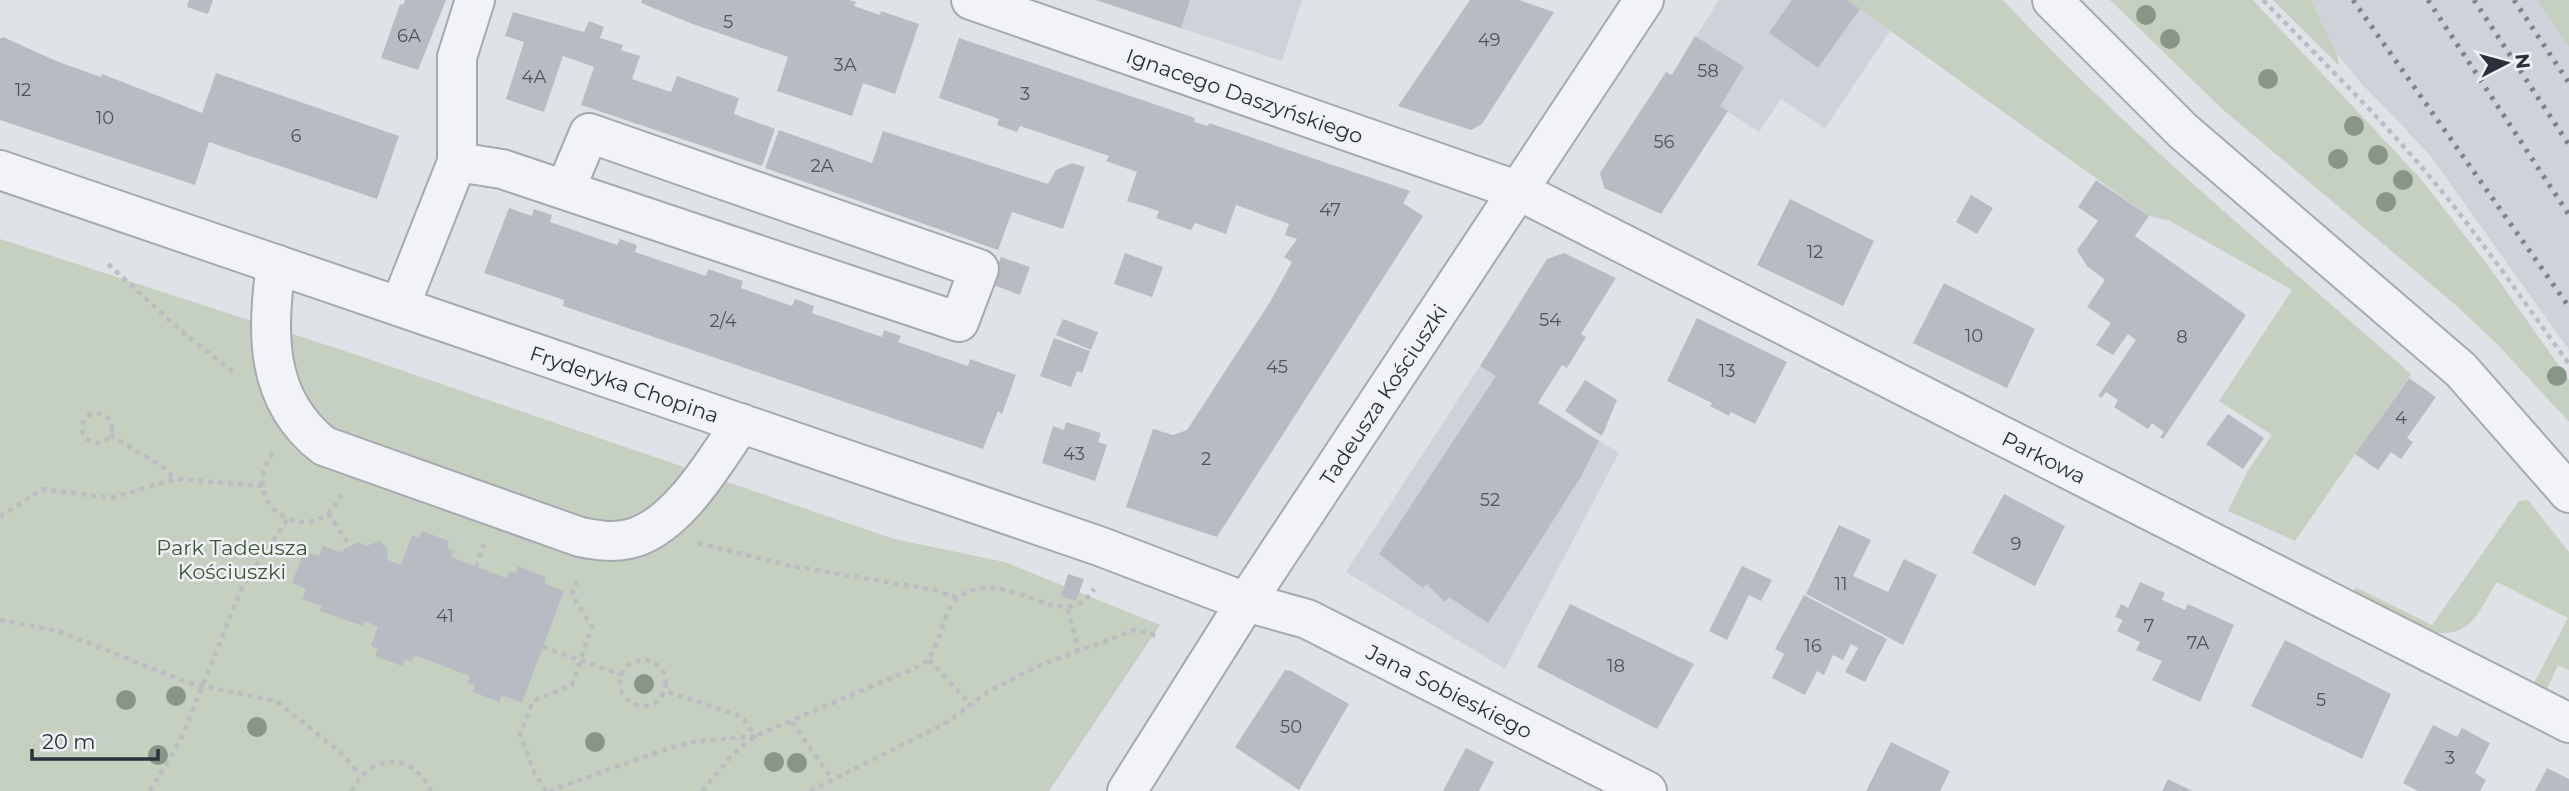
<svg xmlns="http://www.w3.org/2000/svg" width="2569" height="791" font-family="Montserrat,sans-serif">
<rect width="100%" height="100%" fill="#dfe3e7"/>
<g fill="#ced2d9">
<polygon points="1095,0 1302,0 1282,61"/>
<polygon points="1719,0 1847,0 1890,31 1825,128 1781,99 1759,132 1672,75"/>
<polygon points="2311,0 2569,0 2569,350 2430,155 2362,84 2337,54"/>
<polygon points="1480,366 1619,453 1505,669 1346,572"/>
</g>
<g fill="#c6d0c1">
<path d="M1847,0H2003C2130,136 2272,252 2411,374L2295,541L2228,511L2247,472L2272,435L2219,401L2292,290L2170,221L2149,216Z"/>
<polygon points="2110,0 2253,0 2421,179 2490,268 2569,380 2569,422 2499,346 2458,307 2221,108"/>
<polygon points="2273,0 2311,0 2337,54 2339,66"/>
<polygon points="2538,0 2569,0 2569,47"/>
<polygon points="0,239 357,355 894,539 1005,562 1160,625 1049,791 0,791"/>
<path d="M2528,500L2569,552V670L2558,665L2547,689L2538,690L2535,681L2568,618L2497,582C2488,594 2482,612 2470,623C2438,652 2386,612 2355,597V587L2432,625L2519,501Z"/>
</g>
<g fill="#b7bcc3">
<polygon points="189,0 213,0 208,14 187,7"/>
<polygon points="405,0 446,0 418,70 381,58 400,4 403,5"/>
<polygon points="642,0 849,0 856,2 854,6 880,15 881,11 919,24 895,94 863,83 852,116 777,91 788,57 690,23 641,3"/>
<polygon points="1096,0 1190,0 1181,28"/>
<polygon points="1470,0 1519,0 1554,12 1482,124 1471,130 1398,106"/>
<polygon points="1792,0 1847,0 1860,9 1818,68 1769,33"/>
<polygon points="513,12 584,32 589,21 604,27 600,38 623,45 621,50 640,56 632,79 671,92 677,76 739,98 734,114 775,129 762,166 581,105 594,67 563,56 544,112 506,99 524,42 505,36"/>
<polygon points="1695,36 1744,67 1720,106 1728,111 1661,214 1604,188 1600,173 1666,72 1672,75"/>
<polygon points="3,37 56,61 101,77 102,74 202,113 216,73 399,136 377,199 209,142 195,185 0,120 0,39"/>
<polygon points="959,38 1195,118 1194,122 1208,126 1209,123 1410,191 1403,203 1423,216 1217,537 1126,507 1153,429 1173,435 1187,430 1270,302 1292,262 1284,257 1297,239 1285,235 1289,224 1236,205 1226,234 1195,223 1191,230 1156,218 1159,211 1127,201 1137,172 1106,161 1109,156 1020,126 1017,132 997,125 999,119 939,98"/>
<polygon points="779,130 872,163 883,131 1048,184 1056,170 1072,163 1085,167 1063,229 1012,212 998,250 765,168"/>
<polygon points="2096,180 2149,216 2135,236 2246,315 2163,439 2160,437 2164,432 2152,423 2148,429 2114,407 2118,400 2106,392 2101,398 2098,396 2136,340 2128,334 2113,355 2096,345 2111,323 2087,307 2105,280 2087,266 2077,250 2098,221 2078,207"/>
<polygon points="1971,195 1993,208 1977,234 1956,222"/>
<polygon points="1790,199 1874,241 1843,306 1757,265"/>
<polygon points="509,208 532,216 534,209 552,215 550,222 617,245 620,239 637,245 635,252 706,276 708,269 743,281 741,288 792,306 795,299 814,306 812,313 882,337 884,330 901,336 898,342 968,366 970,359 1016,375 1002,414 998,411 983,449 563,306 564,300 484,273"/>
<polygon points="1125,253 1163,267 1152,297 1114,284"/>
<polygon points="1564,253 1616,278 1581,334 1586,337 1567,368 1562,365 1538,403 1599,441 1582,475 1488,623 1449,597 1445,602 1427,584 1423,588 1379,554 1496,376 1480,366 1547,259"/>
<polygon points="1001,257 1030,267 1020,295 991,284"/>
<polygon points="1944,283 2035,329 2007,388 1913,343"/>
<polygon points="1697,318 1787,362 1755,424 1731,412 1729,416 1710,406 1712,403 1667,381"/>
<polygon points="1063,319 1098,332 1091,350 1056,335"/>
<polygon points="1054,338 1090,351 1082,373 1077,371 1071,387 1040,376"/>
<polygon points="2409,378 2436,397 2407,438 2413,442 2401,459 2391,452 2378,470 2355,454"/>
<polygon points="1585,380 1617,400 1602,436 1565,411"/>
<polygon points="2228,414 2264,438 2243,469 2206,444"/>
<polygon points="1066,422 1101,433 1098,442 1107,445 1095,481 1042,463 1053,426 1064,430"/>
<polygon points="2004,494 2065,526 2035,586 1972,553"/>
<polygon points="1839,525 1871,540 1853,576 1888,592 1904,559 1937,575 1903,645 1806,594"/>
<polygon points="422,531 449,541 447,548 454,551 451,557 506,578 509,571 516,573 518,566 546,577 544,583 564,591 522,703 502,695 499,702 473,692 475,685 468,683 470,676 414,655 412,662 406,659 402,666 375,656 378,649 371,646 378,627 365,621 363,626 320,611 322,606 302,599 306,589 292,583 304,551 319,556 323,546 343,553 344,549 359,542 366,546 380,541 387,548 388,560 401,565 412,535 419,538"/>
<polygon points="1742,566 1772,580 1761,601 1749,595 1727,640 1709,631"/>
<polygon points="1068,574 1084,579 1076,601 1061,596"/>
<polygon points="2140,582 2165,593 2162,600 2185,610 2188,604 2234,625 2200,702 2152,680 2162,661 2136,650 2140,642 2117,631 2123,620 2115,617 2121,604 2128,608"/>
<polygon points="1804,595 1887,639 1865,682 1845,672 1858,648 1851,644 1843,660 1833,655 1824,675 1817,671 1805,695 1772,678 1784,654 1775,649"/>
<polygon points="1570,604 1694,664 1657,729 1537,667"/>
<polygon points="2285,640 2391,694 2362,759 2251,706"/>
<polygon points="1285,670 1291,671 1349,704 1299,790 1235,747"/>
<polygon points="2433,725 2457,737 2462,728 2490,743 2475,773 2486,780 2480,791 2418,791 2403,783"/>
<polygon points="1891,742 1950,771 1940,791 1866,791"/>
<polygon points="1466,748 1494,762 1479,791 1443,791"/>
<polygon points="2547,768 2569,779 2569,791 2535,791"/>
<polygon points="2168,779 2192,791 2162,791"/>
</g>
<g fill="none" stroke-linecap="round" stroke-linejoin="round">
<g stroke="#a5aab1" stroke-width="42">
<g id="minor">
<path id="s1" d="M971,0L1519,191L2569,723"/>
<polyline points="2052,0 2183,131 2461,370 2569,493"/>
<polyline points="457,162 457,57 475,0"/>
<path id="s2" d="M0,170L1099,546L1246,602L1307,619L1647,791"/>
<path d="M276,264C267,333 264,399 324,446L580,537C596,540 612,543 629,539C677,528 715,461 741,423"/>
<polyline points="400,306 457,162 502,169 959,322 979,269 589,133 565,190"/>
<path id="s3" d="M1127,791L1246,602L1644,0"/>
</g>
</g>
<g stroke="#babdc2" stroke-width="4.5" stroke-dasharray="5 5" stroke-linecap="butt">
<path d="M2263,0C2315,54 2369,106 2418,163C2473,226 2520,297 2569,364"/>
<polyline points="108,264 180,330 234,373"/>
<circle cx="97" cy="428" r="15"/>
<polyline points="110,435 163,467 175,479"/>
<path d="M273,453C233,507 317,553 341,495"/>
<polyline points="328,513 350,546"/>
<polyline points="0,517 42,489 111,498 175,479 262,486"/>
<polyline points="698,543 791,566 935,590 957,598"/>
<polyline points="476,567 484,544"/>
<polyline points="1068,609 1078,649"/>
<polyline points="0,620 58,631 189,683 276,701 339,751 360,774"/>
<polyline points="543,647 622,675"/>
<polyline points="929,660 970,704"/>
<circle cx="643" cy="683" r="23"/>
<polyline points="792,722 832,779"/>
<polyline points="150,791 181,739 243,585 287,520"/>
<path d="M351,791C371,754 412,751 431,791"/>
<polyline points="546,791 535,774 520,734 533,701 572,685 592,627 572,595 578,577"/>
<polyline points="549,791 669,748 693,742 755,736 744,719 735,714 665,691"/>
<path d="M702,791L733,754L755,736L922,665C944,648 939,606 965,593C1013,569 1063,637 1094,589"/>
<polyline points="810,791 944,724 989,691 1040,665 1135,630 1158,636"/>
</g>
<use href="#minor" stroke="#f2f3f6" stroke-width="38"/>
<g stroke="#7b838f" stroke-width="5" stroke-dasharray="3.5 7" stroke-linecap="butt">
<polyline points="2353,0 2569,307"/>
<polyline points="2428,0 2569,215"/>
<polyline points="2474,0 2569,145"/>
<polyline points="2514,0 2569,83"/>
</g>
</g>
<g fill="#879687">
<circle cx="2146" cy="15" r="10"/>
<circle cx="2170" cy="39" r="10"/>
<circle cx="2268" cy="79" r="10"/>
<circle cx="2354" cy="126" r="10"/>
<circle cx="2378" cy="155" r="10"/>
<circle cx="2338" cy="159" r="10"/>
<circle cx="2403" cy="180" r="10"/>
<circle cx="2386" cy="202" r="10"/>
<circle cx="2557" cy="376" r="10"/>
<circle cx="644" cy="684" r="10"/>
<circle cx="176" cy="696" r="10"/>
<circle cx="126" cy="700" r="10"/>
<circle cx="257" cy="727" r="10"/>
<circle cx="595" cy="742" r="10"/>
<circle cx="158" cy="755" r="10"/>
<circle cx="774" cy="762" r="10"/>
<circle cx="797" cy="763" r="10"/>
</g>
<g text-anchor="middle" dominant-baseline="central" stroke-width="5" stroke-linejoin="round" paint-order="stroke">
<g font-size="18" fill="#4d545e">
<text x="728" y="22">5</text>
<text x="409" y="36">6A</text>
<text x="1489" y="40">49</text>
<text x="845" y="65">3A</text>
<text x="1708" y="71">58</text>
<text x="534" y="77">4A</text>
<text x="23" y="90">12</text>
<text x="1025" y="94">3</text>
<text x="105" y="118">10</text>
<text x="296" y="136">6</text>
<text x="1664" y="142">56</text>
<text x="822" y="166">2A</text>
<text x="1330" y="210">47</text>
<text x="1815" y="252">12</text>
<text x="1550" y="320">54</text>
<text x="723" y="321">2/4</text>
<text x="1974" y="336">10</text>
<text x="2182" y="337">8</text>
<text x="1277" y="367">45</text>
<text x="1727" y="371">13</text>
<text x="2401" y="418">4</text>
<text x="1074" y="454">43</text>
<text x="1206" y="459">2</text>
<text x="1490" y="500">52</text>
<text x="2016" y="544">9</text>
<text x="1841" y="584">11</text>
<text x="445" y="616">41</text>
<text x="2149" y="626">7</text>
<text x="2198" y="643">7A</text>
<text x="1813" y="646">16</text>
<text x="1616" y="666">18</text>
<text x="2321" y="700">5</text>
<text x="1291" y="727">50</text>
<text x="2450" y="758">3</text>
</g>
<g font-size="21" fill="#2a313d" stroke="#eff1f5">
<text stroke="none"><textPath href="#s1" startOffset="290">Ignacego Daszyńskiego</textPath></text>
<text stroke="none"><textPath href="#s2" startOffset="660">Fryderyka Chopina</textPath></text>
<text stroke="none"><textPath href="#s3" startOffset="472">Tadeusza Kościuszki</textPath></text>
<text stroke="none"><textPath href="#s1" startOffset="1169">Parkowa</textPath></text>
<text stroke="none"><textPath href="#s2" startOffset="1542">Jana Sobieskiego</textPath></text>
</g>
<g font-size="21" fill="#3f5739" stroke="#eff1f5">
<text x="232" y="547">Park Tadeusza<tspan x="232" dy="24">Kościuszki</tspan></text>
</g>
</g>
<g transform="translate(2506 63) rotate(84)" stroke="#eff1f5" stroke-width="5" paint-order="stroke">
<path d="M0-5L12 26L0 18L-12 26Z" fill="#2a313d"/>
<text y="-10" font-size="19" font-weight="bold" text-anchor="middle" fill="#2a313d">N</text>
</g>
<path d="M32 749v10h126v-10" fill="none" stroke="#2a313d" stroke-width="3.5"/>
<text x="42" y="749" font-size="21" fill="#2a313d" stroke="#eff1f5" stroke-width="5" paint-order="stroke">20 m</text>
</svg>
